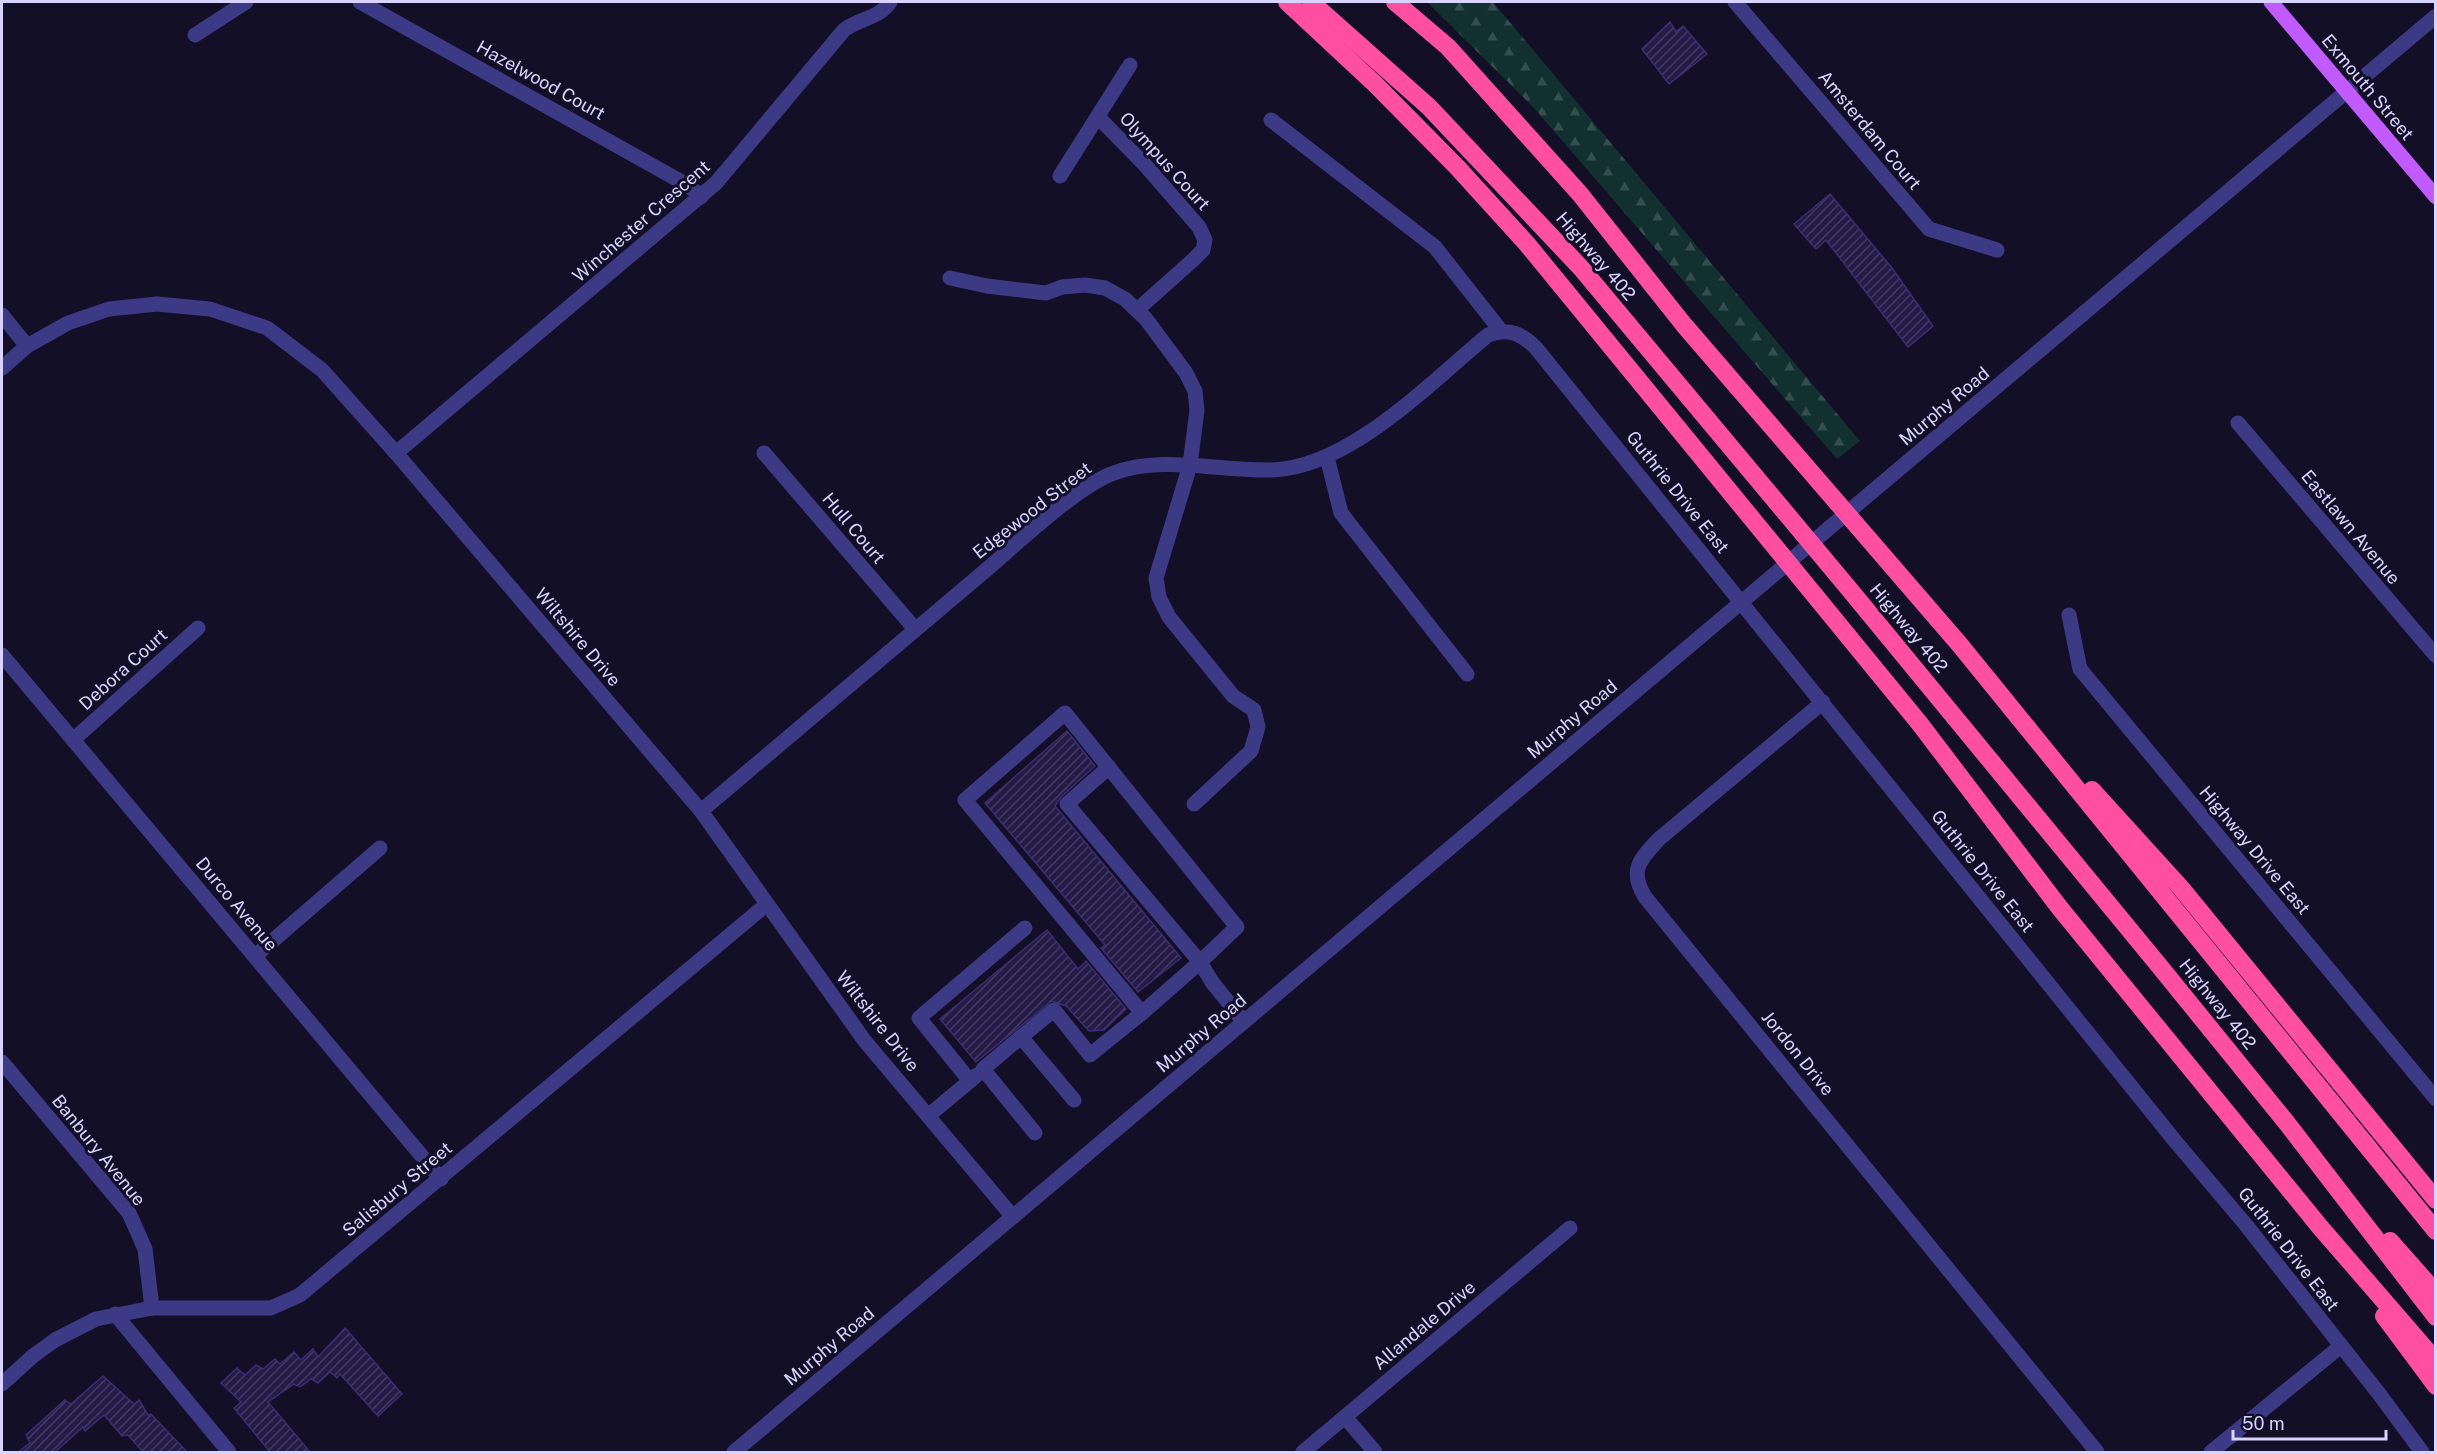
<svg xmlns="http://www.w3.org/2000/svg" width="2437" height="1454" font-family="'Public Sans',sans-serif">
<defs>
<pattern id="forest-firs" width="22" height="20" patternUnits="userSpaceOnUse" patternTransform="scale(1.5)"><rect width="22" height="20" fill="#12302f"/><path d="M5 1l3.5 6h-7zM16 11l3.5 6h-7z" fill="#344d4e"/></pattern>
<pattern id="building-hatch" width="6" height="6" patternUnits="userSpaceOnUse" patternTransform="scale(1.5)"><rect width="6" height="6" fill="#241b47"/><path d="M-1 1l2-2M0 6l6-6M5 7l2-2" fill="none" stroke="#433b63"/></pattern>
</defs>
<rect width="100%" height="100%" fill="#130f26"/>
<polygon fill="url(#forest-firs)" points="1427,2 1493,2 1860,441 1837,459 1534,108"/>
<g fill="url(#building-hatch)" stroke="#3b2d73" stroke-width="1.5">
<polygon points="1670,22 1676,32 1683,26 1707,54 1669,84 1642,49"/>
<polygon points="1830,194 1892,268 1933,326 1908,347 1826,240 1816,249 1794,224"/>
<polygon points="1067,731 1095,766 1061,797 1055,806 1181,958 1138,992 1101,948 1105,945 985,803"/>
<polygon points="1047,930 1078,969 1086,961 1126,1009 1104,1030 1089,1031 1066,1006 1052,1001 976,1062 940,1019"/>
<polygon points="345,1328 402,1394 378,1416 340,1374 337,1378 330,1372 318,1383 311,1379 300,1387 294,1384 268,1402 310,1452 270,1452 234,1408 241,1402 221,1383 237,1368 245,1375 256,1365 263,1369 275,1359 280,1364 294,1352 301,1360 313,1349 318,1357"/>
<polygon points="103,1376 134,1404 139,1400 148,1415 151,1414 187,1452 143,1452 128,1435 122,1436 104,1415 85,1431 83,1427 55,1452 18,1452 30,1443 26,1435 65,1400 71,1404"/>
</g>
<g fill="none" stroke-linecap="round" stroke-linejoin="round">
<g stroke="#3d3a85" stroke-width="15">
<polyline points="360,2 689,186 701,197"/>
<polyline points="1735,2 1929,229 1997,250"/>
<polyline points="195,35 246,2"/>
<polyline points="1098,117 1145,165 1199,227 1205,240 1203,250 1193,260 1137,310"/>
<polyline points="1271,120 1435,247 1501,331"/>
<polyline points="1060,176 1130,65"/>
<polyline points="950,278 987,286 1046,293 1062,287 1085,285 1105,288 1125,299 1146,319 1186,373 1195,391 1197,410 1190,465 1156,578 1159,597 1169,617 1233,696 1254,710 1258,727 1251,751 1194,804"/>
<polyline points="2,315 27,346"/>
<polyline points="2,368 27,346 68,323 109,309 157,304 210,309 267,328 322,370 396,453 701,811 864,1040 1013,1217"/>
<polyline points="2238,423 2436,656"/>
<path d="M396,453L716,183L844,30C859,18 879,19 890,2"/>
<polyline points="764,453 915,629"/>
<polyline points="1327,457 1341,513 1467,674"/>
<polyline points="2069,615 2080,669 2436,1099"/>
<polyline points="2,655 441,1179"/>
<path d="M1823,702L1659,839C1639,860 1629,871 1645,897L2097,1452"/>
<polyline points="73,740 198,628"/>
<polyline points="1109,767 1067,804 1200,962 1142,1013"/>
<path d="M701,811C796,731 890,650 986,570C1019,542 1073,490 1111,474C1162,454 1220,472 1273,470C1350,467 1431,382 1488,335C1508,327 1522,334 1536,348L2175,1141L2246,1225L2380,1395L2422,1452"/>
<polyline points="255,956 380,848"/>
<polyline points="1021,1037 983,1069 1035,1133"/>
<polyline points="2,1062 129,1213 145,1249 152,1308"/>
<polyline points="970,1081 919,1018 1025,928"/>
<polyline points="1074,1100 1021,1037 1054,1010 1090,1055 1142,1013 965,800 1065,713 1237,927 1200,962 1212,982 1244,1022"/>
<polyline points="928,1116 977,1075"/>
<polyline points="115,1314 229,1452"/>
<polyline points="2,1384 33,1356 55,1340 96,1319 152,1308 271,1308 300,1295 767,904"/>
<polyline points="1345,1417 1375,1452"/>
<polyline points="734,1452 2436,16"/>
<polyline points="1303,1452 1570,1228"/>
<polyline points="2211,1452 2341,1346"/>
</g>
<polyline stroke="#c25bff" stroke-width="15" points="2271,2 2436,197"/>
<g stroke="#ff4fa3" stroke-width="18">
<polyline points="1287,2 1375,84 1457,167 1527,244 1920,724 2059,907 2320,1227 2436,1361"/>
<polyline points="1311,2 1429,107 1581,268 1850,590 2161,968 2286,1122 2436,1317"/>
<polyline points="1395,2 1448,47 1580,194 1684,325 1960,645 2436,1231"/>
<polyline points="2092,790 2181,888 2436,1200"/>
<polyline points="2390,1241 2436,1293"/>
<polyline points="2384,1316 2436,1386"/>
</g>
</g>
<g text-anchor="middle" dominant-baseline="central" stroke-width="6" stroke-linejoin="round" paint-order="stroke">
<g font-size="18" fill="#d9d4ff" stroke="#130f26">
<text transform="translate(541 80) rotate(29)">Hazelwood Court</text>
<text transform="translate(2368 87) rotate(50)">Exmouth Street</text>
<text transform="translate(1870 130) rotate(50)">Amsterdam Court</text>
<text transform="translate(1165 161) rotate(48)">Olympus Court</text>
<text transform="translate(641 221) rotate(-41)">Winchester Crescent</text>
<text transform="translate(1596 256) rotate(49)">Highway 402</text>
<text transform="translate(1944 406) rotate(-40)">Murphy Road</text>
<text transform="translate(1678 492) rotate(51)">Guthrie Drive East</text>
<text transform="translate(1032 510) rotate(-38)">Edgewood Street</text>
<text transform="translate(2351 527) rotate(50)">Eastlawn Avenue</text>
<text transform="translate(854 528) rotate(50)">Hull Court</text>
<text transform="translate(1909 628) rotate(50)">Highway 402</text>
<text transform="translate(578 637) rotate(50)">Wiltshire Drive</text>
<text transform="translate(123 669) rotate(-42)">Debora Court</text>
<text transform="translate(1572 719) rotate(-40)">Murphy Road</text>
<text transform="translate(2255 850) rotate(50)">Highway Drive East</text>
<text transform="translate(1983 871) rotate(51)">Guthrie Drive East</text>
<text transform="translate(237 904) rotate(50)">Durco Avenue</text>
<text transform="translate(2218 1004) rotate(51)">Highway 402</text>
<text transform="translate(878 1021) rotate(52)">Wiltshire Drive</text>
<text transform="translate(1201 1033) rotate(-40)">Murphy Road</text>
<text transform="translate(1798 1053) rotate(51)">Jordon Drive</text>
<text transform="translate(99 1150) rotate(51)">Banbury Avenue</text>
<text transform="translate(397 1189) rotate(-40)">Salisbury Street</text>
<text transform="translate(2289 1249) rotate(52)">Guthrie Drive East</text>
<text transform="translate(1424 1325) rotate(-40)">Allandale Drive</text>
<text transform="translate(829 1346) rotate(-40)">Murphy Road</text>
</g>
</g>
<rect width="2437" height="1454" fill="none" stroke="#d9d4ff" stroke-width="6"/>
<path d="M2233 1430v9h153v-9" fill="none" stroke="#d9d4ff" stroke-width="3"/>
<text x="2242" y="1430" font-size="18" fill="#d9d4ff" stroke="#130f26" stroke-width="4.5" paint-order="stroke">50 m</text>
</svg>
